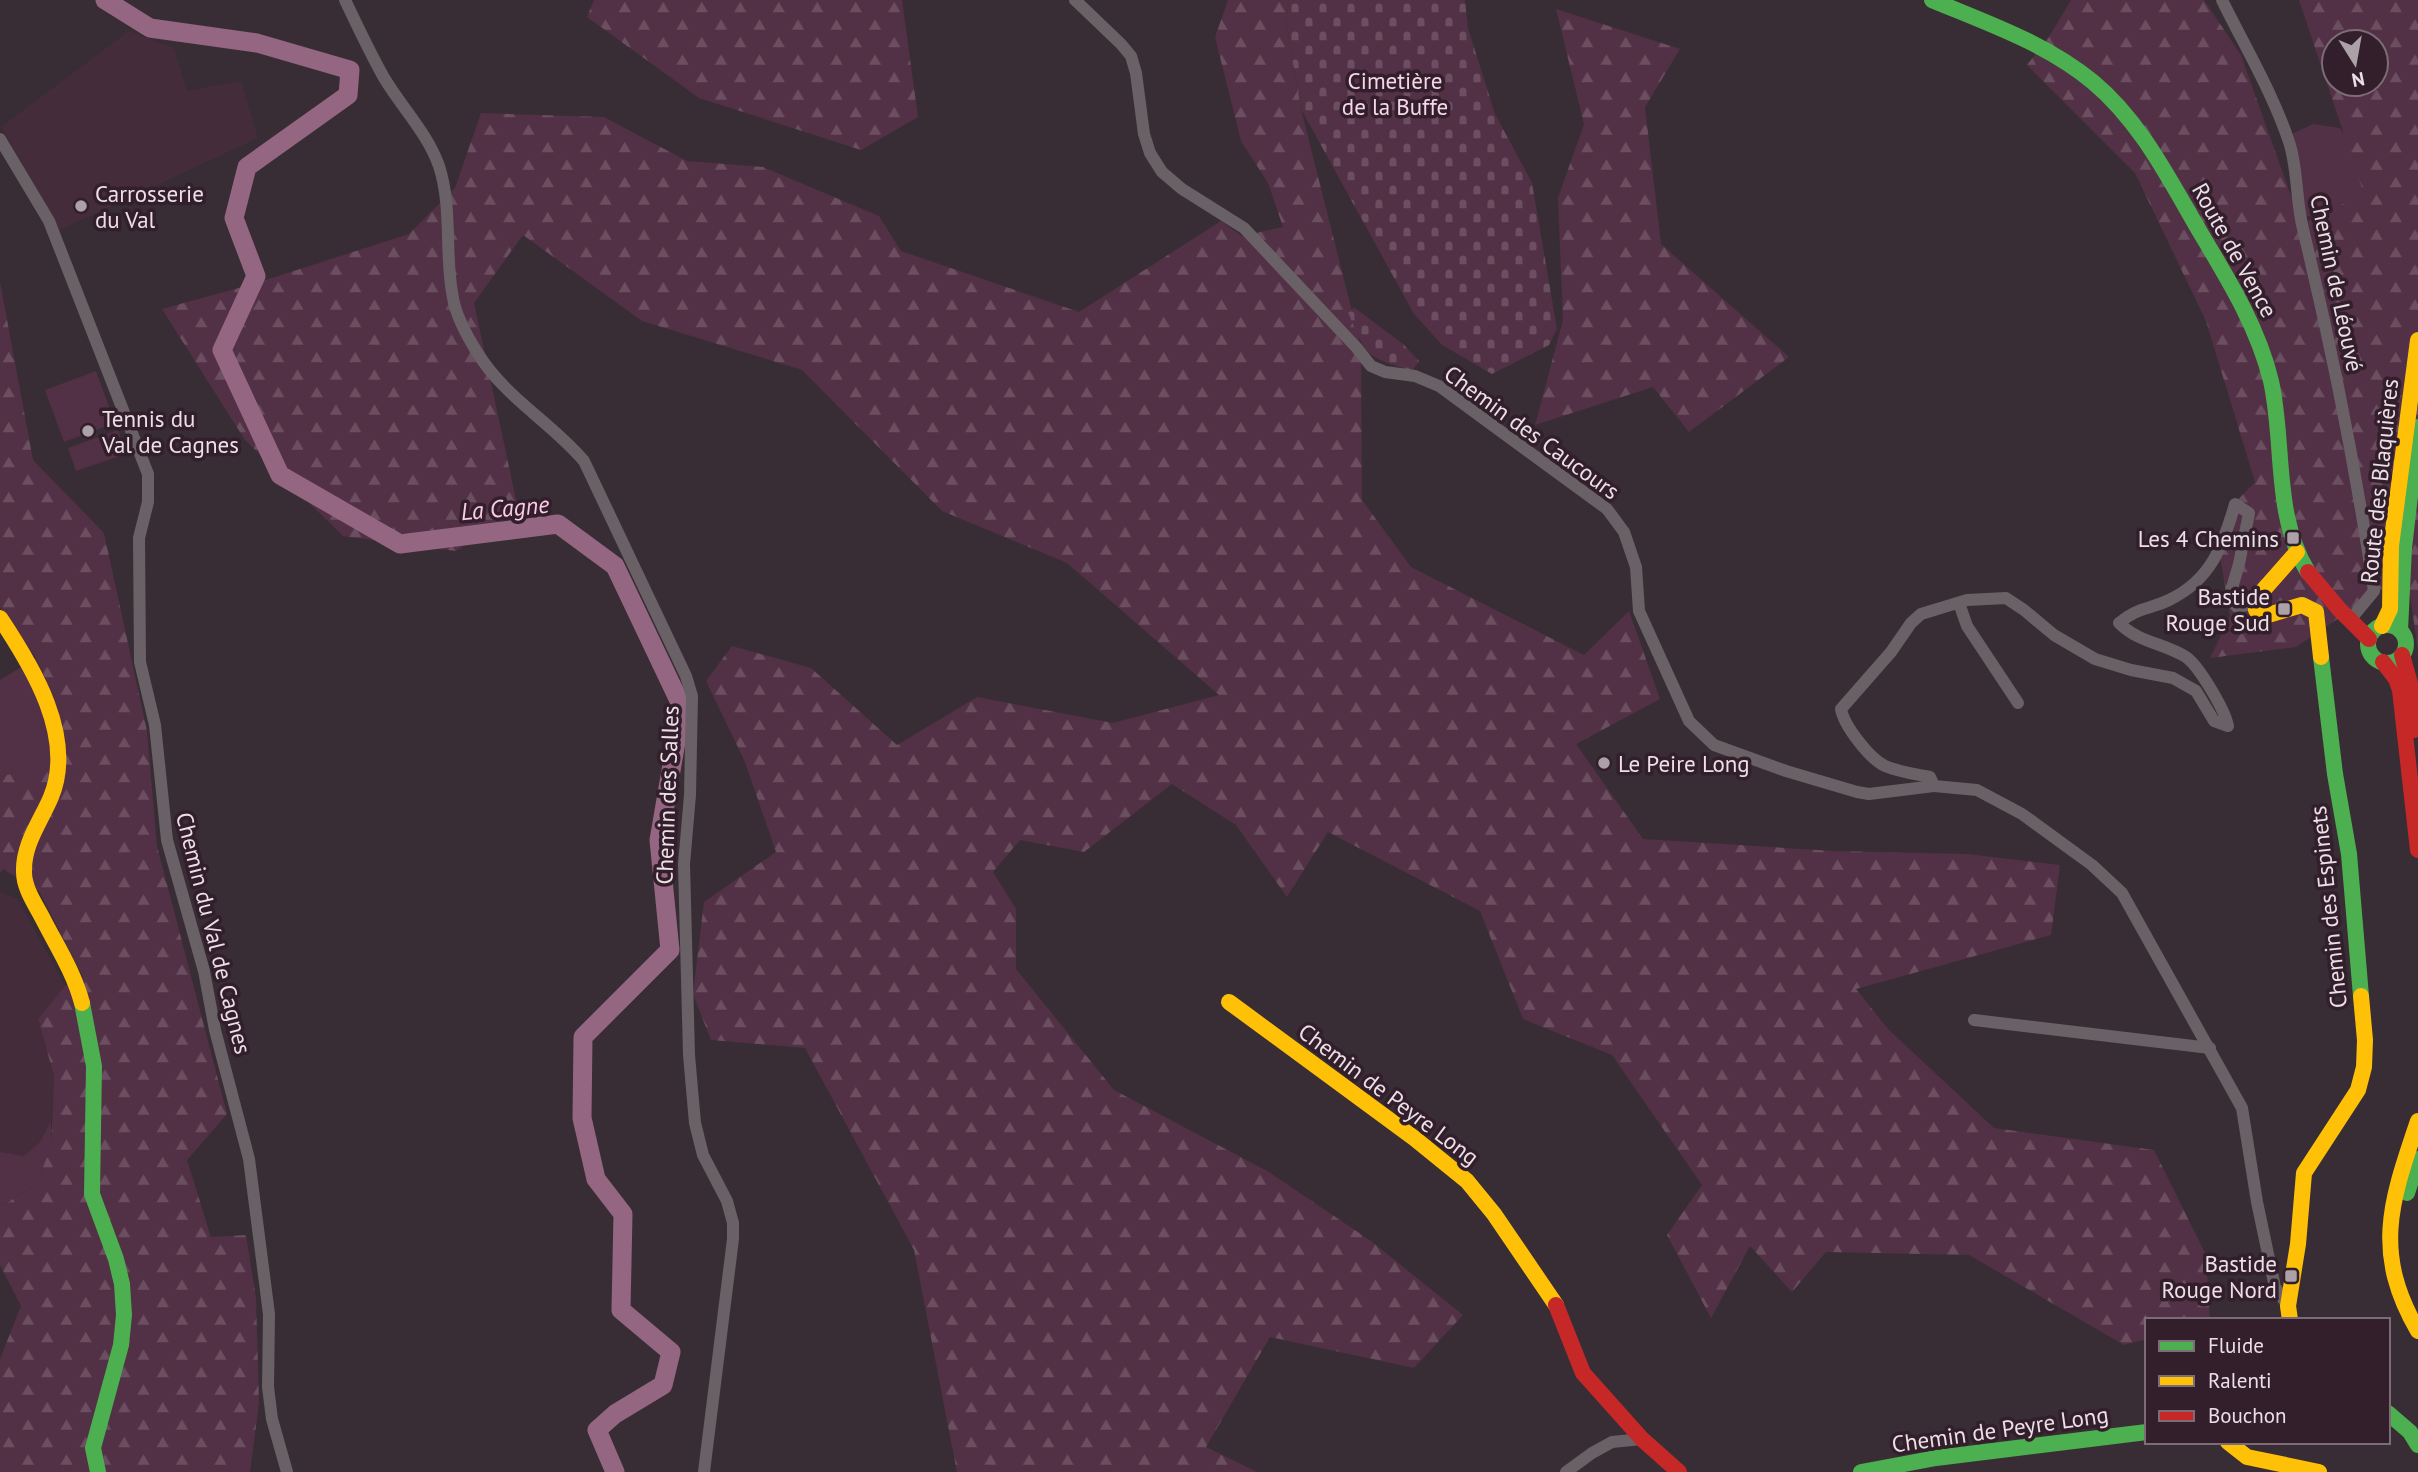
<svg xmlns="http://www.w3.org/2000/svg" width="2418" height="1472" font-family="'PT Sans',sans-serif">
<defs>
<pattern id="forest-firs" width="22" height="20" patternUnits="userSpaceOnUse" patternTransform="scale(1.75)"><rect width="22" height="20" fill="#523045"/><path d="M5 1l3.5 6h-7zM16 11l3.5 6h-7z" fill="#6b4e60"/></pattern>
<pattern id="cemetery-stones" width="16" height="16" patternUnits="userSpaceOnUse" patternTransform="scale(1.75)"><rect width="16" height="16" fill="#523045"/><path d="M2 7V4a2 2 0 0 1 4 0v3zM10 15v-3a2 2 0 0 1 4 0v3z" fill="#6b4e60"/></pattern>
</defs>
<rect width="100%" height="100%" fill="#382d34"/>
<g fill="#442c3b">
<polygon points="129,31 174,48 187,91 241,81 258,138 60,230 1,127"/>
<polygon points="0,892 17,898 65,986 38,1019 54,1076 51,1121 40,1142 24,1156 0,1152"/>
</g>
<g fill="#523045">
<polygon points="2313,124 2340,128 2364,166 2373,199 2337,216 2297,216 2283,138"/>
<polygon points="96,371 115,423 64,442 45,390"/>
<polygon points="118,430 126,454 76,471 68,448"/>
<polygon points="36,658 59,708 66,759 0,777 0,680"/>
<polygon points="51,1121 51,1147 36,1184 7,1203 0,1204 0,1152 24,1156 40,1142"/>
</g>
<g fill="url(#forest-firs)" fill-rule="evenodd">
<polygon points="594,0 902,0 918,117 861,150 699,98 587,17"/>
<polygon points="1228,0 1289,0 1286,22 1301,109 1361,347 1362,500 1411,567 1584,655 1629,611 1660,699 1576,744 1643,839 1834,851 1968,854 2060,865 2051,935 1856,989 1888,1029 1994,1128 2154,1150 2206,1255 2210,1320 2147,1320 2147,1339 2124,1345 1969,1255 1826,1252 1792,1292 1750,1246 1711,1318 1667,1235 1702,1185 1612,1055 1523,1019 1480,911 1328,832 1287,897 1236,825 1172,784 1084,852 1020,840 993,872 1016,909 1016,969 1114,1090 1269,1172 1371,1241 1463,1315 1414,1368 1270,1337 1206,1447 1257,1472 957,1472 914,1250 805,1048 711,1040 693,994 704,902 776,852 745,762 706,681 732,646 811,668 897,745 977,697 1113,723 1219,695 1067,563 942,511 802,370 642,321 523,235 474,303 518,509 456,551 343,536 245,440 162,309 253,284 409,234 455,188 481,113 604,117 687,161 763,167 879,216 901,251 1079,312 1221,221 1242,236 1283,227 1268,183 1241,141 1215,37"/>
<path d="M2071,0H2204L2241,55L2301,224L2364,194L2299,0H2418V652L2407,572L2296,647L2210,658L2230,616L2217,538L2227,511L2255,482L2206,321L2135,173L2027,65L2052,32ZM2334,42H2376V84H2334Z"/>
<polygon points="1556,9 1680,49 1645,107 1661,244 1789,357 1689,432 1653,387 1535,425 1563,320 1558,198 1584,124"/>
<polygon points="0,282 33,460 104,533 147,731 157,846 227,1114 187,1160 211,1237 246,1235 256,1298 259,1403 250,1472 0,1472 0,1359 21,1306 0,1265 0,1204 7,1203 36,1184 51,1147 54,1076 38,1019 65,986 83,977 39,891 3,869 0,873 0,777 66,758 59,708 36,658 0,607"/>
</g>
<g fill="url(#cemetery-stones)">
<polygon points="1289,0 1465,0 1468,28 1495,114 1532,183 1557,329 1549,345 1492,374 1442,345 1414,314 1301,109 1286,22"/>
<path d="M1355,308L1403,344L1419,361L1412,371C1363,355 1367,357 1347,310Z"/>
</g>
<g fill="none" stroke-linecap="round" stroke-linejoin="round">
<polyline stroke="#946682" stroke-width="19" points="105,0 150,28 257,43 350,70 348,95 247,167 234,218 256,276 222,350 280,475 400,544 558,524 615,566 682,707 659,840 670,950 583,1037 582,1118 596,1179 623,1214 621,1310 671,1352 663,1385 615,1414 597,1430 615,1472"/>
<g stroke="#696166" stroke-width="12">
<path d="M345,0C357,25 369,51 383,76C401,107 427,132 439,166C453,209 444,255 453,298C456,316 467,336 477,352C504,397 551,422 584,461L686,676L692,696L690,795L684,864L689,1055L695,1123L703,1155L727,1201L733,1223V1239L704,1472"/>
<polyline points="1075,0 1121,44 1131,56 1136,73 1144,134 1150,153 1162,172 1182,189 1244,228 1356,347 1371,366 1385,372 1415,376 1439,386 1607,509 1624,532 1636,567 1639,611 1689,721 1714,745 1786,771 1857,792 1869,794 1934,786"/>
<path d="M2222,0C2245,47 2274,95 2290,145C2298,172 2296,202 2303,229C2332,349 2356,469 2374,591L2350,620"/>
<polyline points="0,139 49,221 148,474 148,502 139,538 140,662 155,725 167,840 204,971 215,1030 249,1159 269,1314 268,1387 272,1419 287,1472"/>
<polyline points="1959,603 1967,626 2018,703"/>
<path d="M2256,610L2252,604L2237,607L2229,598L2239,564L2249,513L2235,504C2223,546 2211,580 2169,600C2148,610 2138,607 2119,623C2139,643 2164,643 2186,657C2199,666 2225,710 2228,726L2214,721L2196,691L2173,678L2131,670L2095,659L2054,635L2024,610L2006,598L1967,600L1921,614L1911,623L1891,652L1841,709C1844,726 1870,759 1885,766C1899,772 1915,774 1930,777L1934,786L1977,790L2022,814L2092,865L2122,893L2242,1108L2257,1202L2275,1287L2288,1306"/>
<polyline points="1974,1020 2210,1048"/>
<polyline points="1566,1472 1592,1453 1612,1442 1642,1439"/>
</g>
<g stroke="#4caf50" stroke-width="16">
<path d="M1932,0C1987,23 2046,43 2093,82C2141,122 2169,179 2200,232C2228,279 2258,327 2271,381C2285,444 2273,515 2308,572"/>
<circle cx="2387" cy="644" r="19"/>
<polyline points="2400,630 2404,548 2418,427"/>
<polyline points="2321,657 2335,774 2349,854 2361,996"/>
<polyline points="82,1003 94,1066 92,1194 116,1259 122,1284 124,1315 121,1345 93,1448 98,1472"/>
<polyline points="2407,1193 2418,1159"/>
<polyline points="2388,1413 2410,1432 2418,1445"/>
<polyline points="1861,1472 1936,1458 2147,1432"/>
</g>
<g stroke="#ffc107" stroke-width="16">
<polyline points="2297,552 2259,595 2256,610 2259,614 2268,615 2302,605 2316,612 2321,657"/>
<path d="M0,618C32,666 76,737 51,797C41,821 23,844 24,872C24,889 36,905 44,921C58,948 74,973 82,1003"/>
<polyline points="2382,626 2390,609 2391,546 2418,340"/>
<polyline points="1229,1002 1414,1138 1467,1181 1494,1214 1556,1305"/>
<path d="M2418,1121C2391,1201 2372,1252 2418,1331"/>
<polyline points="2290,1320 2288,1306 2298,1244 2304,1173 2358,1090 2364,1067 2365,1040 2361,996"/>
<polyline points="2228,1442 2247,1457 2319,1472"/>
</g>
<g stroke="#c62828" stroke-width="16">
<polyline points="2308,572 2339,609 2369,639"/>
<polyline points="2402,655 2414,697 2414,730"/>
<polyline points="2383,662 2396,679 2400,690 2418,850"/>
<polyline points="1556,1305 1583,1373 1642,1439 1679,1472"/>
</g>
</g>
<g fill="#ada1a8" stroke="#321f2b" stroke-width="2.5">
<circle cx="81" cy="206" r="7"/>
<circle cx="88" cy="431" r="7"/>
<rect x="2286" y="531" width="14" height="14" rx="3.5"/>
<rect x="2277" y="602" width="14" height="14" rx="3.5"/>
<circle cx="1604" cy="763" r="7"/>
<rect x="2284" y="1269" width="14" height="14" rx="3.5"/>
</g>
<g text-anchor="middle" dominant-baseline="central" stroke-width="7" stroke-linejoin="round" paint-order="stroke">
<g font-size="23" fill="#f6d7e9" stroke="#321f2b">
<text x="1395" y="80">Cimetière<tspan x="1395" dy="26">de la Buffe</tspan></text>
</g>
<g font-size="23" fill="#ecdfe6" stroke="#321f2b" text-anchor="start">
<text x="95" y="193">Carrosserie<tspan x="95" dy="26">du Val</tspan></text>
<text x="102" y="418">Tennis du<tspan x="102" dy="26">Val de Cagnes</tspan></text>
<text x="2279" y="538" text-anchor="end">Les 4 Chemins</text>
<text x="2270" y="596" text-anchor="end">Bastide<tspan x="2270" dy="26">Rouge Sud</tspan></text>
<text x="1618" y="763">Le Peire Long</text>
<text x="2277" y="1263" text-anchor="end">Bastide<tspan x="2277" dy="26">Rouge Nord</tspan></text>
</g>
<g font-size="23" fill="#ecdfe6" stroke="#321f2b">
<text transform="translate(2235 250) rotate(61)">Route de Vence</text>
<text transform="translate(2337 283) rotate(78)">Chemin de Léouvé</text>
<text transform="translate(1532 432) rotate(36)">Chemin des Caucours</text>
<text transform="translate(2379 481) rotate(-84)">Route des Blaquières</text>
<text transform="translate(667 795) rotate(-88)">Chemin des Salles</text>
<text transform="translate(2328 907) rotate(-96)">Chemin des Espinets</text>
<text transform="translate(214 933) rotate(76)">Chemin du Val de Cagnes</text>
<text transform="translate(1389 1094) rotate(37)">Chemin de Peyre Long</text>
<text transform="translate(2000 1429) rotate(-8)">Chemin de Peyre Long</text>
</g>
<g font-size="24" font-style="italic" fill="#fbcce8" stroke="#321f2b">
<text transform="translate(505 508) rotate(-5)">La Cagne</text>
</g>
</g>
<rect x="2145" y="1318" width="245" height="126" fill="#321f2b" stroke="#7c6c76" stroke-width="2"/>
<rect x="2159" y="1341" width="35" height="10" fill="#4caf50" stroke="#7c6c76" stroke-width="2"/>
<text x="2208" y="1353" font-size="21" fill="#ecdfe6">Fluide</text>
<rect x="2159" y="1376" width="35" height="10" fill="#ffc107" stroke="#7c6c76" stroke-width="2"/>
<text x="2208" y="1388" font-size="21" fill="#ecdfe6">Ralenti</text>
<rect x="2159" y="1411" width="35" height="10" fill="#c62828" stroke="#7c6c76" stroke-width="2"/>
<text x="2208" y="1423" font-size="21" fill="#ecdfe6">Bouchon</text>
<g transform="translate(2355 63) rotate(169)"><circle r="33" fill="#321f2b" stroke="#7c6c76" stroke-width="2"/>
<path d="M0-5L12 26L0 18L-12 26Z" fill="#ada1a8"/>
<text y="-10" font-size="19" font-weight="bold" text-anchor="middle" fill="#ecdfe6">N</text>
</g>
</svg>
